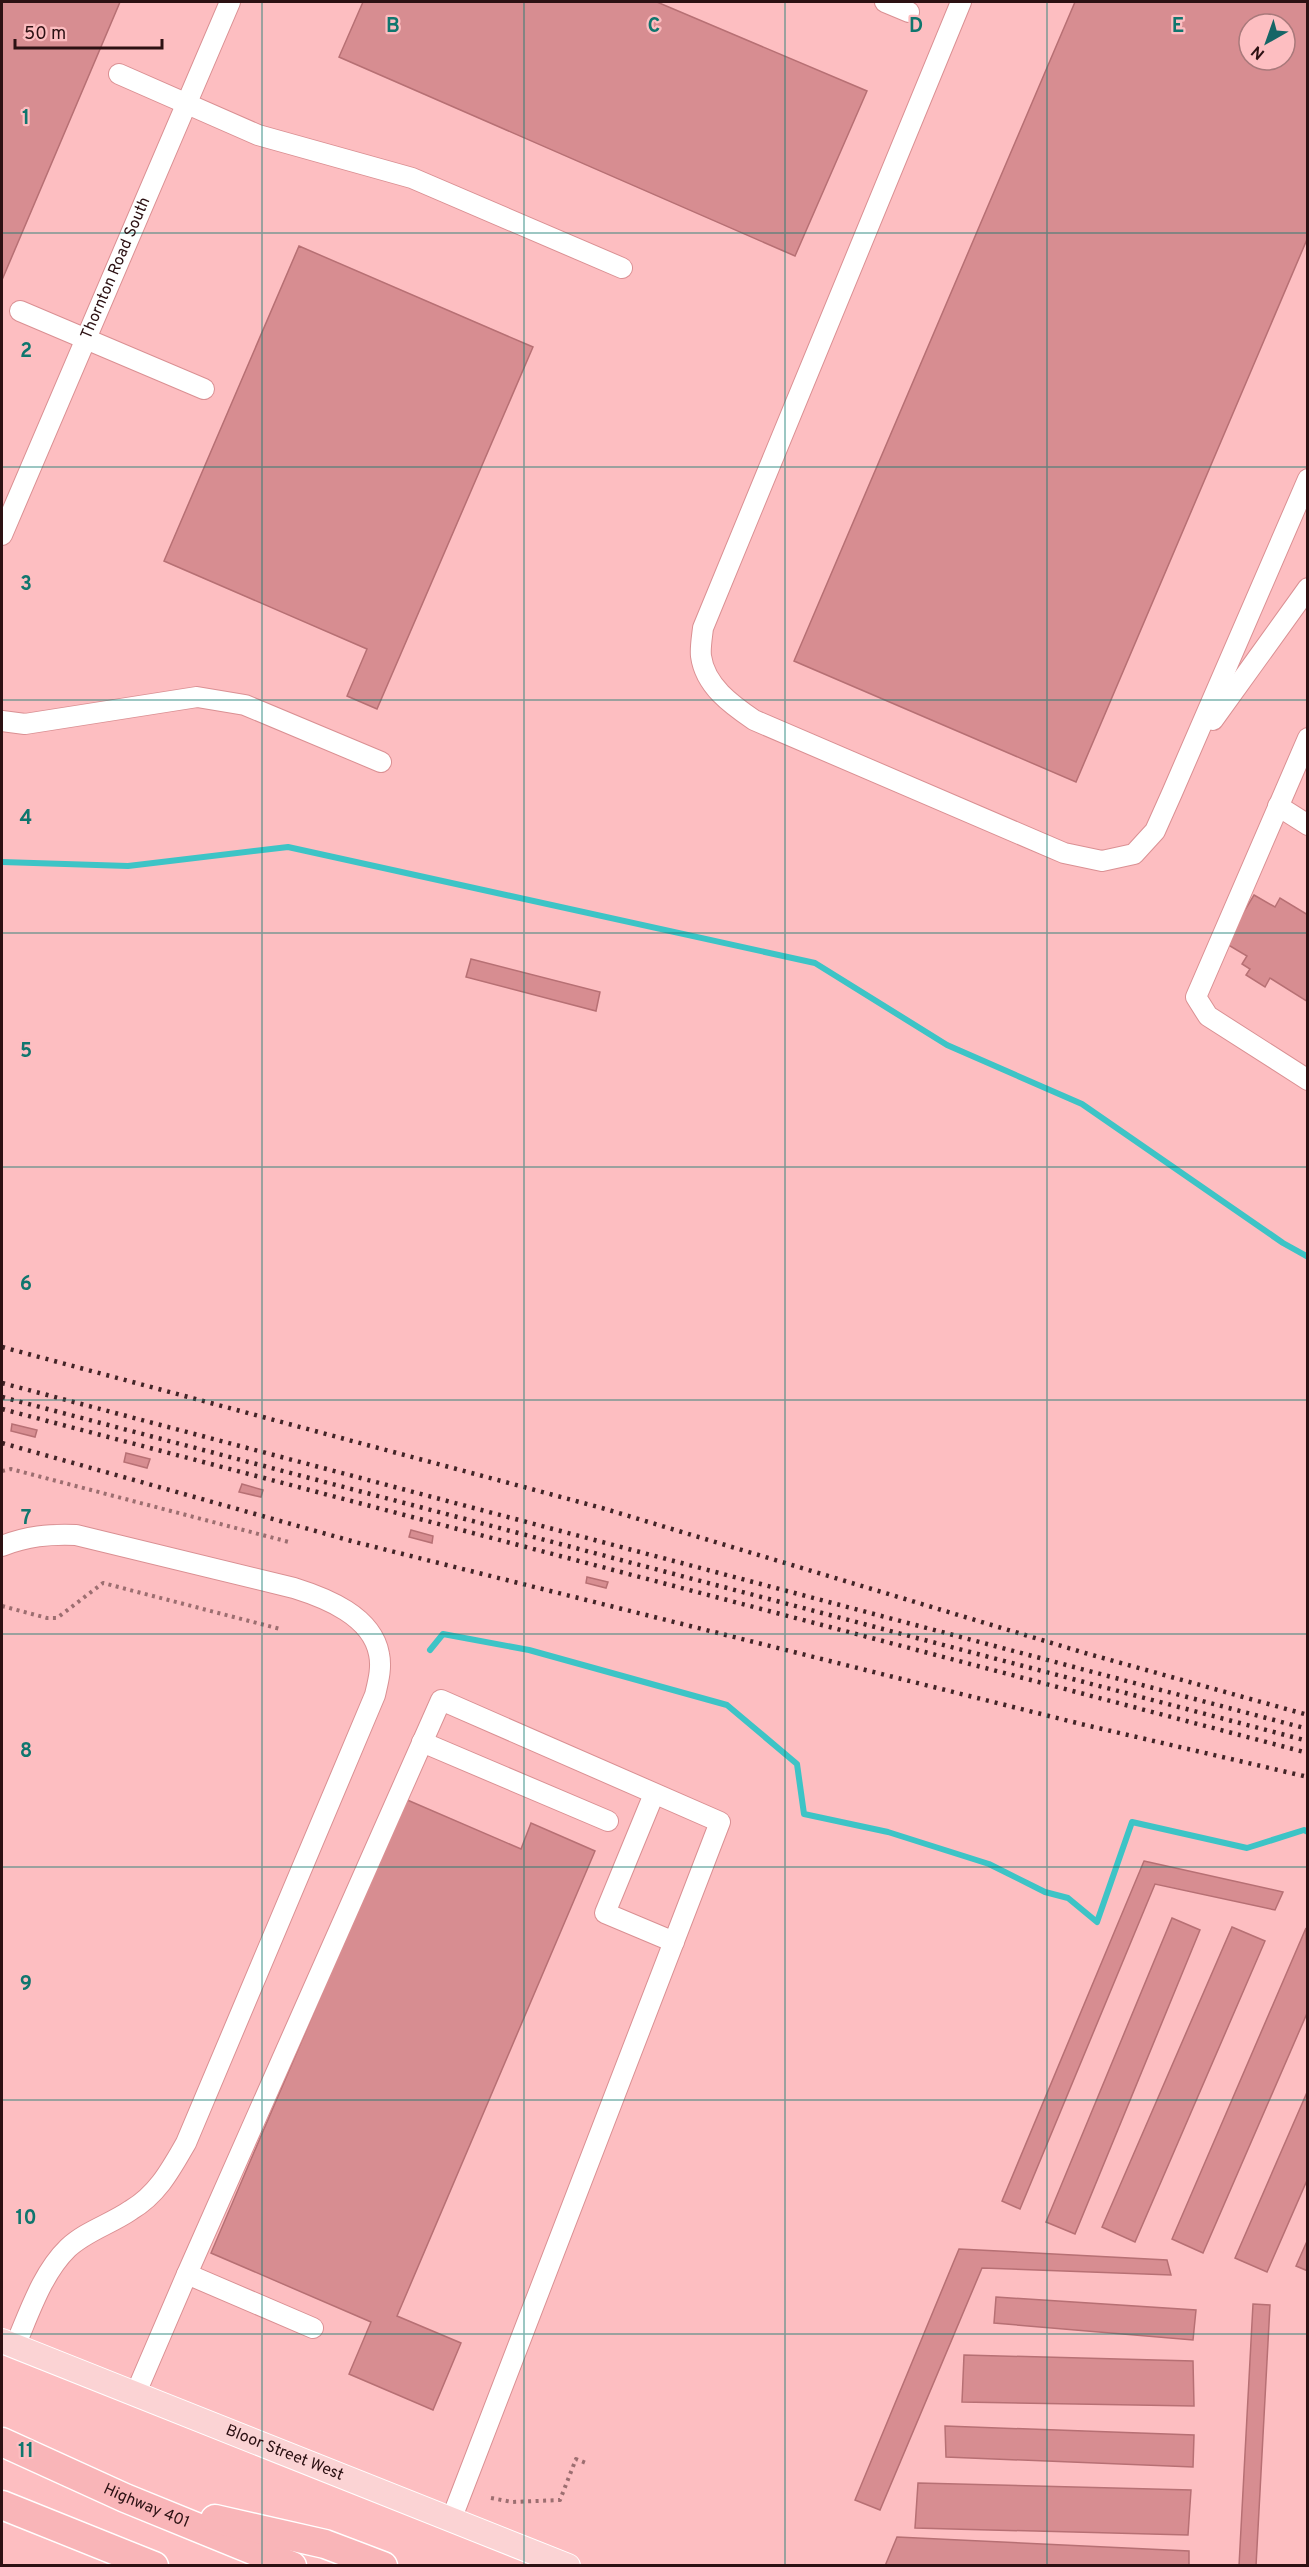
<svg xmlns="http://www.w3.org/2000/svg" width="1309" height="2567" font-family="Overpass,sans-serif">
<rect width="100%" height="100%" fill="#fdbec1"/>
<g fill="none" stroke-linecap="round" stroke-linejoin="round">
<g stroke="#3dc4c6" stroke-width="6">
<polyline points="2,862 128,866 288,847 815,963 947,1045 1082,1104 1283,1243 1308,1257"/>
<polyline points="430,1650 443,1634 529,1650 727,1705 797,1764 804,1814 888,1832 989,1864 1045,1892 1068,1898 1097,1922 1132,1822 1247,1848 1304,1830 1308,1832"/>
</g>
</g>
<g fill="#d78d91" stroke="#b77074" stroke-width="1.5" fill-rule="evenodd">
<polygon points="2,2 120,2 2,280"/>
<polygon points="363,2 657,2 867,91 795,256 339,57"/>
<path d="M1075,2H1308V237L1076,782L794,661ZM1249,24H1285V60H1249Z"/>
<polygon points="299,246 533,347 377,709 347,696 367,649 164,561"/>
<polygon points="1254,895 1275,907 1280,898 1308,915 1308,1002 1270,978 1265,987 1246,975 1250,969 1242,964 1247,956 1225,943"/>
<polygon points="471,959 600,992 596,1011 466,977"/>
<polygon points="12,1424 37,1430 35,1437 11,1431"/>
<polygon points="126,1453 150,1459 147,1468 124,1462"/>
<polygon points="242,1484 263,1490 261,1497 239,1492"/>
<polygon points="411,1530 433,1536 432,1543 409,1537"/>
<polygon points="587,1577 608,1582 606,1588 586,1583"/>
<polygon points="405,1799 521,1849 531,1823 595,1851 397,2316 461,2343 433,2410 349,2374 371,2322 211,2253"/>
<polygon points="1144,1861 1283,1892 1275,1910 1155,1884 1020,2209 1002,2201"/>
<polygon points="1172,1918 1200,1930 1075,2234 1046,2222"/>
<polygon points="1232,1927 1265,1941 1135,2242 1102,2227"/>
<polygon points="1306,1928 1308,2011 1203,2253 1172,2239"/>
<polygon points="1308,2090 1308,2178 1267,2272 1235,2258"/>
<polygon points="1308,2239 1308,2271 1296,2266"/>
<polygon points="959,2249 1167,2260 1171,2275 982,2268 880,2510 855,2500"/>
<polygon points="996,2297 1196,2310 1193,2340 994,2323"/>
<polygon points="1253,2304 1270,2305 1256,2566 1239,2566"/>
<polygon points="964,2355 1193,2361 1194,2406 962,2402"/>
<polygon points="945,2426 1194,2435 1193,2467 946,2457"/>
<polygon points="918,2483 1191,2490 1188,2535 915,2528"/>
<polygon points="897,2537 1189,2551 1189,2566 885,2566"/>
</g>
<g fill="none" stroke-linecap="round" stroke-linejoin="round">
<g stroke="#da9093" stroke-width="22">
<g id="minor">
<polyline points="885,2 909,12"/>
<path d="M961,2L703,628C702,637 700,648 701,656C705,686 732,705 754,720L1064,853L1102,861L1134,854L1155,831L1172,793L1308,479"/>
<polyline points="119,74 258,135 412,178 622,268"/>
<polyline points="20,311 204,389"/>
<path id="s1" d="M2,535L230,2"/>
<polyline points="1213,720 1308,588"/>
<polyline points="2,721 25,724 197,697 245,705 381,762"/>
<polyline points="1308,738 1196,997 1208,1016 1308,1080"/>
<polyline points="1278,806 1308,825"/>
<path d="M2,1546C27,1536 49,1534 76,1535L294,1588C326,1598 372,1616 379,1654C382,1668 378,1682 375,1695L186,2143C171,2169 158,2194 131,2210C111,2224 86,2231 68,2248C42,2273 29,2314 15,2346"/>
<polyline points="422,1742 608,1821"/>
<polyline points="654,1794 605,1913 674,1942"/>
<polyline points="187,2274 441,1700 720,1822 451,2520"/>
<polyline points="135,2395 187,2274 313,2328"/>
</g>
</g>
<g stroke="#fff" stroke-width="26">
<g id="major">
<path id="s2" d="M2,2341L568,2566"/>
</g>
</g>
<g stroke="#fff" stroke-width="31">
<g id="highway">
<path id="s3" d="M2,2442L125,2498L292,2566"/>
<polyline points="2,2505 154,2566"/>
<polyline points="215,2519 325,2544 383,2566"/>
</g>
</g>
<g stroke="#9c6e70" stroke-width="4" stroke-dasharray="3 4.5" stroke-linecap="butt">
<polyline points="2,1471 11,1469 289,1542"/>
<polyline points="2,1606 47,1618 57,1618 103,1583 280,1629"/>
<polyline points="491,2498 512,2502 560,2500 576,2459 586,2463"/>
</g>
<use href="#minor" stroke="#fff" stroke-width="20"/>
<use href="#major" stroke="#fbd3d4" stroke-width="24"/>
<use href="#highway" stroke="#f9b5b8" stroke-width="28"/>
<g stroke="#432427" stroke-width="4.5" stroke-dasharray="3 6" stroke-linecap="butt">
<polyline points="2,1347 602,1508 1085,1653 1308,1715"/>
<polyline points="2,1383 1308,1729"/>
<polyline points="2,1397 1308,1741"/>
<polyline points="2,1409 1308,1753"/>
<polyline points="2,1443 355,1542 1081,1724 1308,1777"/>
</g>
</g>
<path fill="none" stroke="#0f766e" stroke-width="1.5" stroke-opacity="0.55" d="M262,2V2566M524,2V2566M785,2V2566M1047,2V2566M2,233H1308M2,467H1308M2,700H1308M2,933H1308M2,1167H1308M2,1400H1308M2,1634H1308M2,1867H1308M2,2100H1308M2,2334H1308"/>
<g text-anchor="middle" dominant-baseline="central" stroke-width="4.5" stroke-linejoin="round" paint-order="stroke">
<g font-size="16" fill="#2c1113" stroke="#fdbec1">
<text stroke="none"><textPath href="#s1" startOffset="290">Thornton Road South</textPath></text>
<text stroke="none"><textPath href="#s2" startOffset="304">Bloor Street West</textPath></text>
<text stroke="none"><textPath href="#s3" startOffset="158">Highway 401</textPath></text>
</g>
</g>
<g font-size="20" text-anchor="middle" font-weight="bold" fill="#0f766e" stroke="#fdbec1" stroke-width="4.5" stroke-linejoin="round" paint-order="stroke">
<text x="393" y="32">B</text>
<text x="654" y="32">C</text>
<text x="916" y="32">D</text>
<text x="1178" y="32">E</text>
<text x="26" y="124">1</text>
<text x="26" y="357">2</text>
<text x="26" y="590">3</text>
<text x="26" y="824">4</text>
<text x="26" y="1057">5</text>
<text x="26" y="1290">6</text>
<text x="26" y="1524">7</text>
<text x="26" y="1757">8</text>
<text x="26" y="1990">9</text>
<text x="26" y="2224">10</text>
<text x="26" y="2457">11</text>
</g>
<rect width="1309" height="2567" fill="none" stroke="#2c1113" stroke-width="6"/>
<g transform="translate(1267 42) rotate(220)"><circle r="28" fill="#fdbec1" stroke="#a9797b" stroke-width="1.5"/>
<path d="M0-4.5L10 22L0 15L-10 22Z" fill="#166566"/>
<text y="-9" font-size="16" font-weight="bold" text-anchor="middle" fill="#2c1113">N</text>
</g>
<path d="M15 39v9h147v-9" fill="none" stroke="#2c1113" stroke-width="3"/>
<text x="24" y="39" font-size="18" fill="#2c1113" stroke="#fdbec1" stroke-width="4.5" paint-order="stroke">50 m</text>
</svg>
